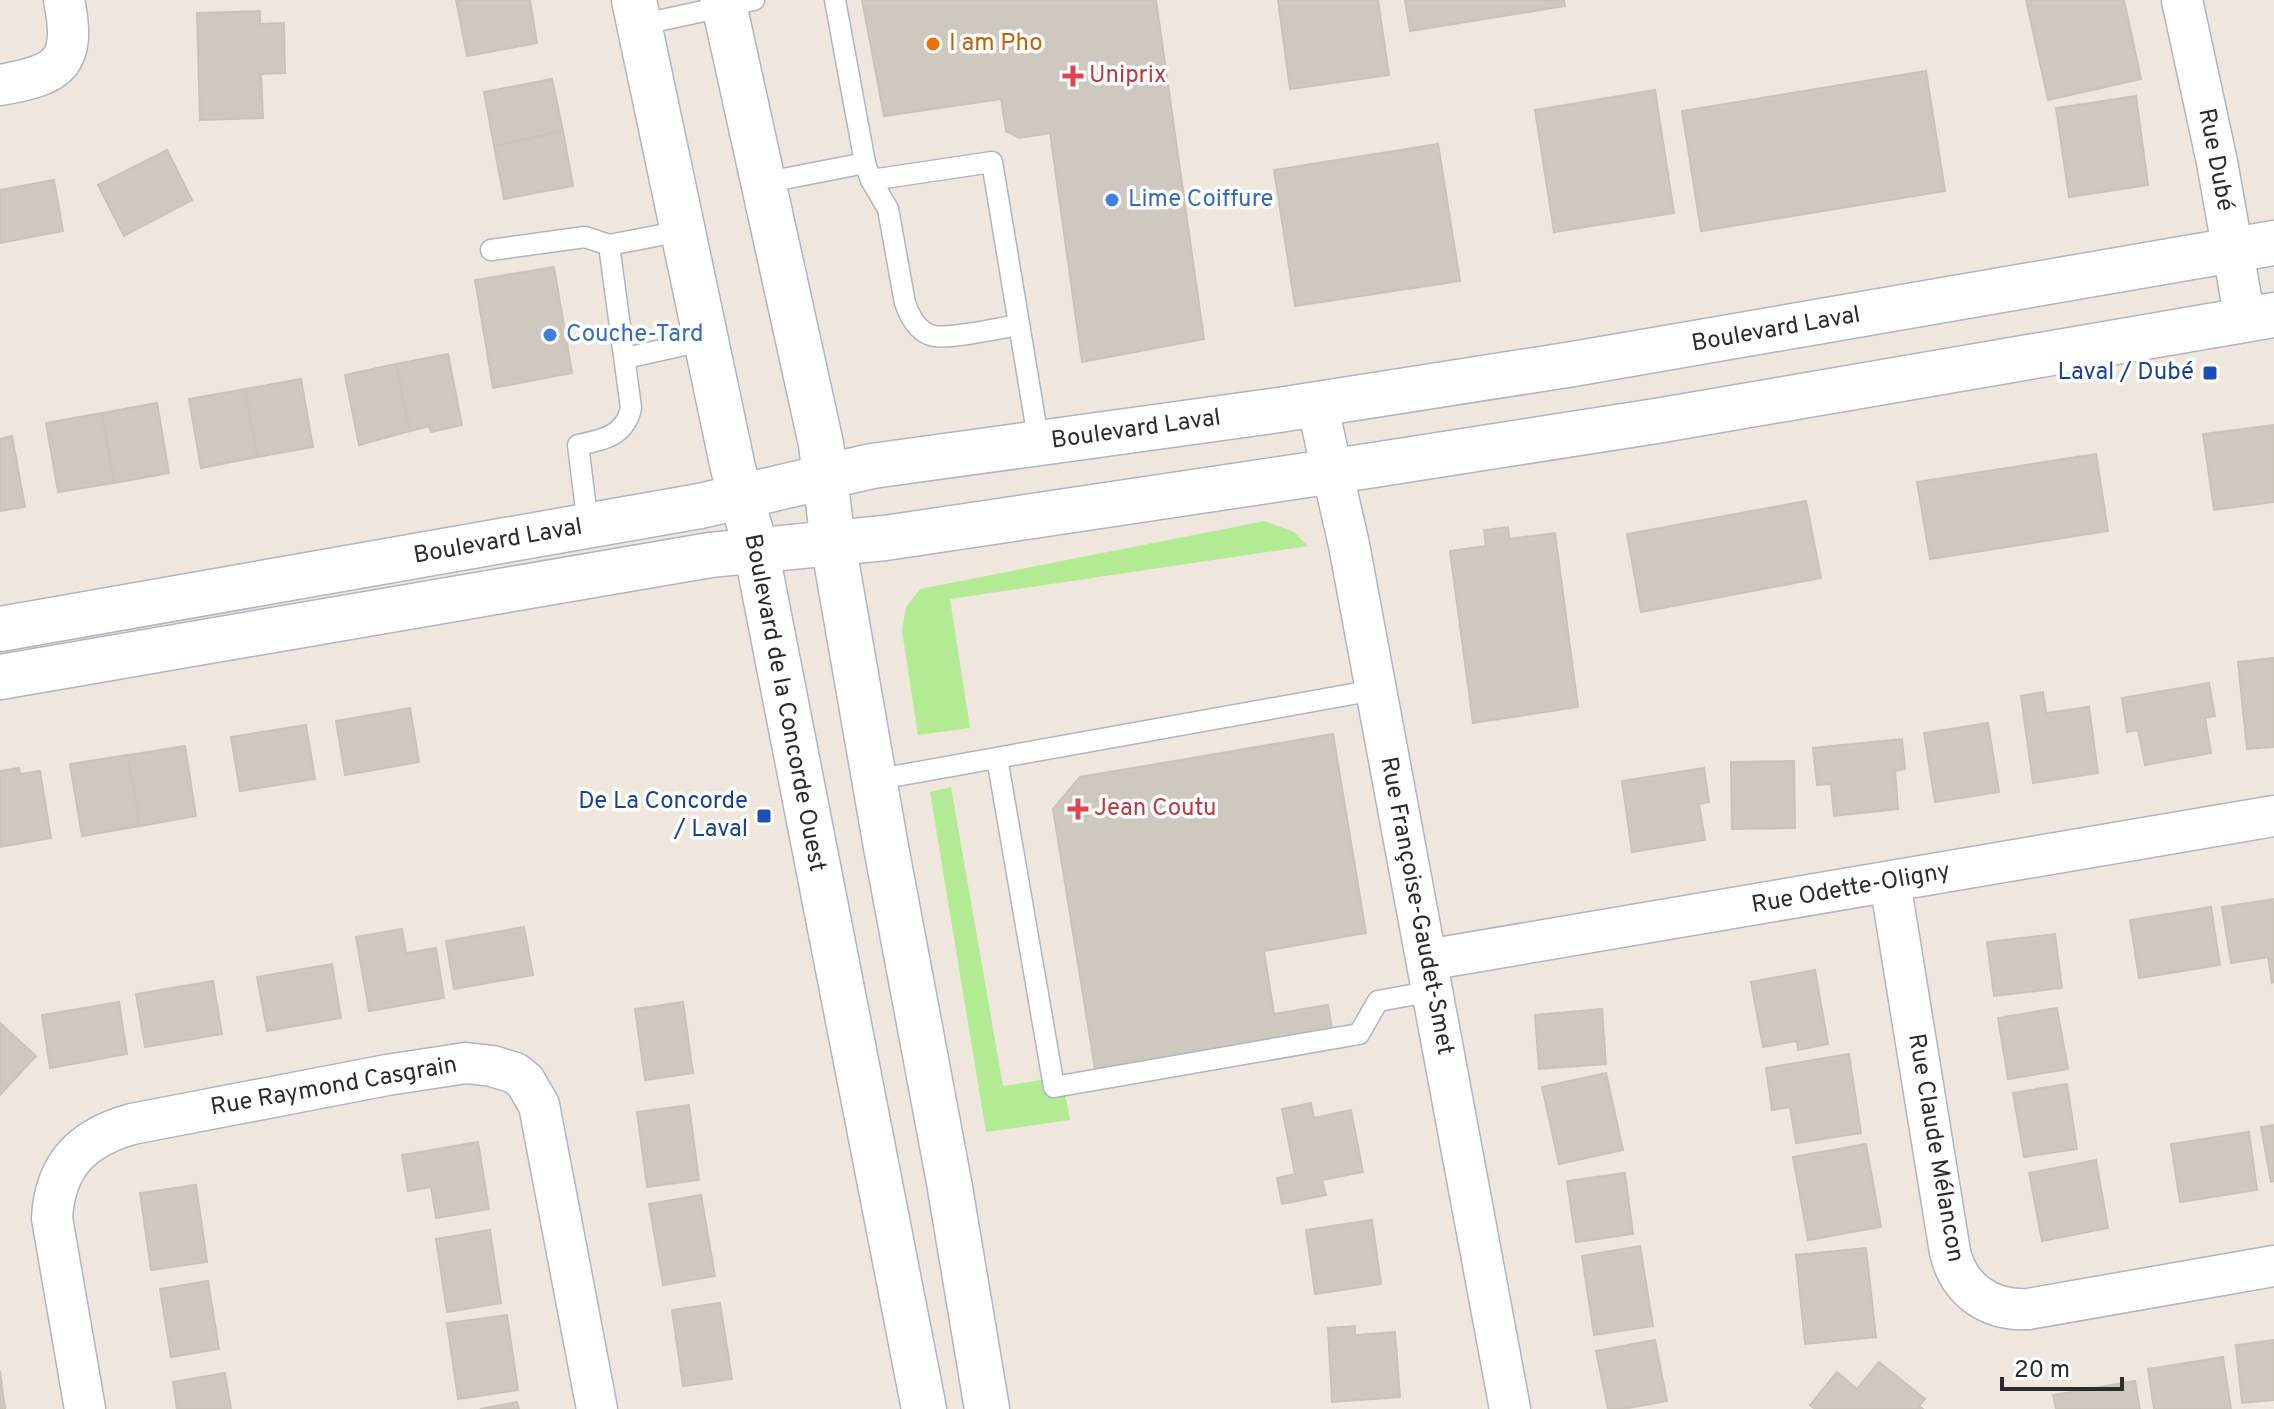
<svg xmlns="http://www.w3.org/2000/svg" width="2274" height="1409" font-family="Overpass,sans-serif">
<rect width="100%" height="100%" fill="#efe7dd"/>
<g fill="#b3eb94">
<polygon points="1265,521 1294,532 1308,546 950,599 970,728 918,735 902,631 906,607 920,589"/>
<polygon points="951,787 1003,1086 1047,1079 1063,1083 1070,1120 986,1132 930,792"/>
</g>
<g fill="#cec8be" stroke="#cbc3b6" stroke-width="2">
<polygon points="456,0 530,0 537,43 467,56"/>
<polygon points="862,0 1156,0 1204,339 1082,362 1050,133 1019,138 1006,131 1001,99 884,116"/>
<polygon points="1278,0 1378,0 1389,75 1290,89"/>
<polygon points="1405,0 1564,0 1565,6 1410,31"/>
<polygon points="2026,0 2124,0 2141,79 2048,100"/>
<polygon points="260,11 260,24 284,23 285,73 261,74 263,118 200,120 197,13"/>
<polygon points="1926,71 1945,191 1701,231 1682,111"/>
<polygon points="552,79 563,131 494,146 484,92"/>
<polygon points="1655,90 1674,213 1554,232 1535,110"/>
<polygon points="2136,96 2148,185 2069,197 2056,108"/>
<polygon points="563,131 573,186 504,199 494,146"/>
<polygon points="1438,144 1460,281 1295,306 1274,170"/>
<polygon points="167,150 192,200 124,236 98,185"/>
<polygon points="54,180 63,231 0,243 0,190"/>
<polygon points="554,267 572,373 493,388 475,280"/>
<polygon points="448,354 462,425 431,432 429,426 410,431 396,364"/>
<polygon points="396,364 410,431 359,445 345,375"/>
<polygon points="301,379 313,447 257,457 245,389"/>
<polygon points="245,389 257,457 201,468 189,399"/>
<polygon points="157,403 169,473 114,483 102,413"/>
<polygon points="102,413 114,483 58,492 46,423"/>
<polygon points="2274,425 2274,502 2214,510 2203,434"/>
<polygon points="12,436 25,507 0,511 0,439"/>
<polygon points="2096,454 2108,531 1930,559 1917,482"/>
<polygon points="1806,501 1821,578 1641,612 1627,534"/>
<polygon points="1508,527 1509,539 1555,533 1578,707 1473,723 1450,551 1486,546 1484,530"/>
<polygon points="2274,658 2274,747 2247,749 2238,662"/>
<polygon points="2209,683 2215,716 2205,718 2211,753 2145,765 2138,730 2127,732 2122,698"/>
<polygon points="2043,692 2046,713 2089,707 2098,773 2033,783 2021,696"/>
<polygon points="410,708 419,762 345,775 336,721"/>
<polygon points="1988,723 1999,792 1935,802 1924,733"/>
<polygon points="306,725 315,779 240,791 231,737"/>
<polygon points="1333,734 1366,933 1264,951 1274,1014 1328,1005 1332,1029 1095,1069 1053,809 1080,777"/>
<polygon points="1902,739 1905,769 1895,771 1898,809 1834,816 1831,784 1817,785 1813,748"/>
<polygon points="185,746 196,816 140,826 128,755"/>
<polygon points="128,755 140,826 82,836 70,764"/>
<polygon points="1794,761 1795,828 1732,829 1731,762"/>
<polygon points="19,768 20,774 40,771 51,838 0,847 0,771"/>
<polygon points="1704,768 1709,802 1699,804 1705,840 1632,852 1622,781"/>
<polygon points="2274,899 2274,982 2272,983 2268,957 2231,963 2222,907"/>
<polygon points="2211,907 2220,965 2139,978 2130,920"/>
<polygon points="524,927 533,975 454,989 446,941"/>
<polygon points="402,929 406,953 436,948 444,998 369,1011 356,937"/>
<polygon points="2055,934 2062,988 1994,996 1987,942"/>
<polygon points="332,964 341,1018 267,1031 257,977"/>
<polygon points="1815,970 1828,1044 1798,1050 1797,1041 1763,1047 1751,982"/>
<polygon points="213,981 222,1034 145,1047 136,994"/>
<polygon points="119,1002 127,1054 50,1068 42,1015"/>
<polygon points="683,1002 693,1073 645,1080 635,1009"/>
<polygon points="2057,1008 2068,1069 2008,1079 1998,1018"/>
<polygon points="1602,1009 1606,1064 1539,1069 1535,1015"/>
<polygon points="0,1023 36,1056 0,1095"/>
<polygon points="1849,1054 1861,1133 1796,1143 1790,1107 1772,1110 1766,1068"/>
<polygon points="1606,1073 1623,1150 1559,1164 1542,1087"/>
<polygon points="2067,1084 2077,1149 2024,1157 2013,1093"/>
<polygon points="1311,1103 1314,1118 1351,1110 1363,1172 1322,1180 1326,1195 1282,1204 1277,1178 1295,1174 1282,1109"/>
<polygon points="689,1105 699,1180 647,1187 637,1112"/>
<polygon points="2274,1125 2274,1181 2271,1182 2261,1127"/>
<polygon points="2249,1132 2257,1190 2180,1202 2171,1144"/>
<polygon points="478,1142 489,1209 436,1218 431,1187 408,1191 402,1155"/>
<polygon points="1866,1144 1881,1227 1808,1240 1793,1157"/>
<polygon points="2096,1160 2108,1228 2042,1241 2029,1173"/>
<polygon points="1625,1173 1633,1234 1576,1242 1567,1181"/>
<polygon points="196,1185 207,1262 151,1270 140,1193"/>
<polygon points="701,1195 715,1276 663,1285 649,1204"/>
<polygon points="1372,1220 1381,1284 1315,1294 1306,1230"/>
<polygon points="490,1230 501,1303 447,1312 436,1239"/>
<polygon points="1640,1246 1653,1326 1594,1335 1582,1256"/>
<polygon points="1866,1248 1876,1337 1805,1344 1796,1255"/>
<polygon points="208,1281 219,1349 171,1357 160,1289"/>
<polygon points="720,1303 732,1379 683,1386 672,1310"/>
<polygon points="507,1315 518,1390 458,1399 447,1323"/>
<polygon points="1355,1326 1355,1335 1395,1332 1400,1397 1332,1402 1328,1328"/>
<polygon points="1655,1340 1667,1401 1623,1409 1608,1409 1596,1351"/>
<polygon points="2274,1340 2274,1400 2242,1403 2236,1345"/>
<polygon points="2223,1357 2231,1409 2154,1409 2148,1369"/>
<polygon points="1879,1362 1925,1399 1919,1406 1923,1409 1815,1409 1810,1405 1837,1372 1857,1389"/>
<polygon points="0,1371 5,1409 0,1409"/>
<polygon points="225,1373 231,1409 177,1409 173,1382"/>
<polygon points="2135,1381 2140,1409 2056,1409 2053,1395"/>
<polygon points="517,1402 519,1409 480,1409"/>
</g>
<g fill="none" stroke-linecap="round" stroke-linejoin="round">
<g stroke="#b1b4c1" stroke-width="23">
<g id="service">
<path d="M835,0L865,163L871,180L888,209L905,303C910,317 918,333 934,336C952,339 999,328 1019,325"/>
<polyline points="639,25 754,0"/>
<polyline points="871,180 992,162 1039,444"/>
<polyline points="763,183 865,163"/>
<polyline points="491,250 585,237 609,245"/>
<polyline points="626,358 706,340"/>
<path d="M588,525L578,445C603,440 625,436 631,408L609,245L682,231"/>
<polyline points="997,758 1054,1087 1359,1034 1378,1001 1433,991"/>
<polyline points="874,780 1375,690"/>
</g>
</g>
<g stroke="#b1b4c1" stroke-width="43">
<g id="minor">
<polyline points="2182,0 2217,162 2245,320"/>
<path d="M0,85C60,75 77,63 64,0"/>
<polyline points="1317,404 1349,545 1510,1409"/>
<path d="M1890,882L1950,1252C1959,1290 1989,1311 2028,1309L2274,1266"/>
<polyline points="1427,960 2274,816"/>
<path d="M85,1409L52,1218C55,1165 82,1138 132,1124L387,1075L466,1063L492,1066L515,1073L525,1081L539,1105L597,1409"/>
</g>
</g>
<g stroke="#b1b4c1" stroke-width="47">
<g id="tertiary">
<polyline points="634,0 733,468 756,549 924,1409"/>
<polyline points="723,0 821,444 833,543 886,847 949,1182 987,1409"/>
<polyline points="0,629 700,506 872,466 1279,410 1573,364 2274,243"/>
<polyline points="0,677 710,555 885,538 1374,465 1656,421 2274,315"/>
</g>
</g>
<use href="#service" stroke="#fff" stroke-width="20"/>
<use href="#minor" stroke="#fff" stroke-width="40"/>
<use href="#tertiary" stroke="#fff" stroke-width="44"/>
</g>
<circle fill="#e8710a" stroke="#fff" stroke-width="3" cx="933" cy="44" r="8"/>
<g fill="#e0444e" stroke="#fff" stroke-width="3">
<path d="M1069 64h8v8h8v8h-8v8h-8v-8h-8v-8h8z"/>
<path d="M1074 797h8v8h8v8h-8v8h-8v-8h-8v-8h8z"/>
</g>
<g fill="#3f7fe0" stroke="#fff" stroke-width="3">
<circle cx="1112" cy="200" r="8"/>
<circle cx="550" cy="335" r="8"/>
</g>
<g fill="#1a4fb4" stroke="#fff" stroke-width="3">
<rect x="2202" y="365" width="16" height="16" rx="4"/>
<rect x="756" y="808" width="16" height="16" rx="4"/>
</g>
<g text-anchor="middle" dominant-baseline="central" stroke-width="7" stroke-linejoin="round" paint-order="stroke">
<g font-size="24" fill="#c56008" stroke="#fff" text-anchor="start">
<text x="949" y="44">I am Pho</text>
</g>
<g font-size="24" fill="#be3a42" stroke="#fff" text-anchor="start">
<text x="1089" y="76">Uniprix</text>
<text x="1094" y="809">Jean Coutu</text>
</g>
<g font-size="24" fill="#2c2c2c" stroke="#fff">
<text transform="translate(2215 160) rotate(79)">Rue Dubé</text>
<text transform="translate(1776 330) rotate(-10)">Boulevard Laval</text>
<text transform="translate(1136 430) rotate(-8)">Boulevard Laval</text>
<text transform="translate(498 542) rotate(-10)">Boulevard Laval</text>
<text transform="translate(784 703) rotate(79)">Boulevard de la Concorde Ouest</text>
<text transform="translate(1851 889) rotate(-10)">Rue Odette-Oligny</text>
<text transform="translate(1416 906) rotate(79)">Rue Françoise-Gaudet-Smet</text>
<text transform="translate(334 1087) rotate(-10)">Rue Raymond Casgrain</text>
<text transform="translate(1935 1148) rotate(80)">Rue Claude Mélancon</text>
</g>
<g font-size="24" fill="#366cbe" stroke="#fff" text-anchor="start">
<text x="1128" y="200">Lime Coiffure</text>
<text x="566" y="335">Couche-Tard</text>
</g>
<g font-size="24" fill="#164399" stroke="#fff" text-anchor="end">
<text x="2194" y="373">Laval / Dubé</text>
<text x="748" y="802">De La Concorde<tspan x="748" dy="28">/ Laval</tspan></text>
</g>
</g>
<path d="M2002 1377v12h120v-12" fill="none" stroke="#2c2c2c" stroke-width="4"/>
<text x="2014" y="1377" font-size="24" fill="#2c2c2c" stroke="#ffffff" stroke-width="6" paint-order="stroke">20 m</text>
</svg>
